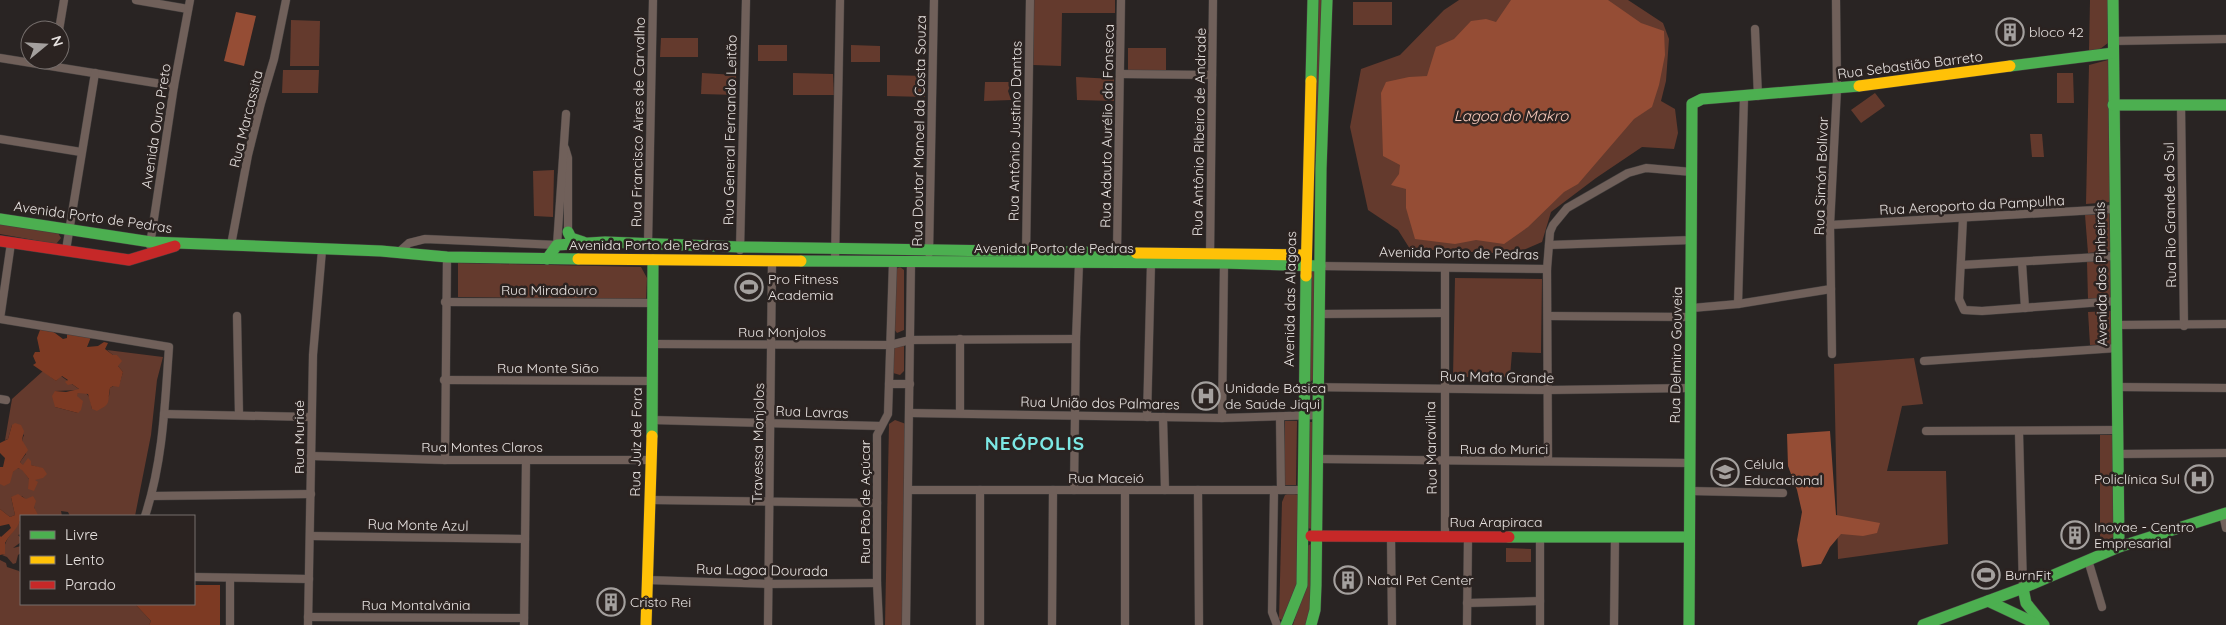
<svg xmlns="http://www.w3.org/2000/svg" width="2226" height="625" font-family="Quicksand,sans-serif">
<rect width="100%" height="100%" fill="#292423"/>
<g fill="#643a2d">
<polygon points="1034,0 1115,0 1115,13 1062,13 1061,66 1033,65"/>
<polygon points="1317,0 1324,0 1317,160 1314,160"/>
<polygon points="1459,0 1628,0 1663,23 1669,39 1666,81 1661,101 1675,109 1678,133 1674,149 1642,147 1596,178 1551,212 1542,242 1514,254 1410,249 1398,230 1368,210 1350,127 1361,69 1400,55 1444,10"/>
<polygon points="2090,0 2107,0 2108,43 2100,49 2089,51"/>
<rect x="1353" y="2" width="39" height="23"/>
<polygon points="291,20 320,21 319,66 290,66"/>
<polygon points="661,38 698,38 698,57 660,57"/>
<rect x="758" y="45" width="29" height="16"/>
<polygon points="851,45 880,46 880,62 851,62"/>
<rect x="1128" y="48" width="38" height="23"/>
<polygon points="2108,60 2110,202 2086,204 2089,65"/>
<polygon points="283,70 319,70 318,93 282,93"/>
<polygon points="702,73 736,75 737,95 701,94"/>
<polygon points="793,73 833,74 834,95 793,95"/>
<polygon points="2057,73 2073,73 2074,103 2057,103"/>
<polygon points="887,75 925,76 925,97 887,96"/>
<polygon points="1076,77 1114,79 1114,101 1077,100"/>
<polygon points="985,82 1012,82 1008,91 1011,100 984,101"/>
<polygon points="1875,93 1885,106 1861,123 1851,110"/>
<polygon points="2030,134 2042,134 2044,157 2032,157"/>
<polygon points="554,170 553,217 534,216 533,171"/>
<polygon points="2109,214 2111,251 2088,253 2085,215"/>
<polygon points="0,223 58,233 61,238 56,244 0,234"/>
<polygon points="2111,261 2113,298 2088,299 2087,262"/>
<polygon points="458,263 641,267 647,278 646,300 458,297"/>
<polygon points="900,267 904,270 904,330 897,333 894,329 896,269"/>
<polygon points="1309,270 1316,271 1315,378 1310,382 1307,380"/>
<polygon points="1455,278 1542,279 1541,353 1512,352 1510,377 1453,377"/>
<polygon points="2112,311 2114,344 2090,345 2088,312"/>
<polygon points="899,345 904,345 904,371 900,375 893,373 894,347"/>
<polygon points="107,350 163,357 157,380 151,435 135,516 70,516 68,512 61,511 62,516 37,516 34,507 22,496 11,497 15,515 10,517 0,509 0,484 17,468 22,469 29,479 34,480 43,469 31,465 23,466 20,462 26,454 22,440 24,435 12,425 8,439 5,440 12,399 43,371 56,381 61,376 80,390 55,391 55,407 78,413 76,396 78,393 86,393 90,398 92,409 109,396 110,388 120,382 123,372 118,366 117,355 113,355"/>
<polygon points="1914,358 1923,404 1902,406 1887,471 1946,471 1948,544 1838,559 1834,364"/>
<polygon points="895,420 906,424 903,625 885,625 889,424"/>
<polygon points="1285,421 1297,421 1296,485 1284,485"/>
<polygon points="1306,422 1313,422 1313,529 1306,528"/>
<polygon points="2100,435 2114,435 2116,536 2100,543"/>
<polygon points="1289,493 1300,495 1297,592 1282,620 1279,619 1282,502 1285,495"/>
<path d="M21,520V534L18,535L21,538V542L13,548L21,546V553L18,555L16,563L13,564L7,557L2,555L4,554C3,539 14,532 21,520Z"/>
<polygon points="1313,543 1312,595 1307,625 1293,625 1304,588 1305,547"/>
<polygon points="1506,548 1531,549 1531,562 1506,562"/>
<polygon points="0,560 6,563 7,567 19,571 21,574 21,604 135,604 151,621 149,625 0,625"/>
</g>
<g fill="#7d3a23">
<path d="M40,330H51L63,339L67,338V334L70,332L91,337L87,347L98,346L104,342L108,343L105,349L113,355H117L122,361L118,366L123,372L119,387L113,386L110,388C107,403 112,403 97,411L92,409L88,394L78,393L77,396L83,401L81,410L78,413L55,407L52,396L55,391L66,392L79,389L72,384L68,385L65,382L68,380L62,376L56,381L33,365L36,363L33,356L35,352H40L37,338Z"/>
<polygon points="15,423 21,425 24,431 22,440 28,450 20,462 23,465 28,458 31,461 31,465 43,468 47,474 43,478 35,480 38,482 34,491 28,489 29,479 22,470 18,468 13,472 10,483 4,486 0,484 0,467 3,467 5,458 0,453 0,443 8,439 12,425"/>
<path d="M18,494L26,499L33,496L36,501L34,507L38,515L21,516C20,528 10,533 5,543V554L0,555V536L1,537L11,528L9,524L0,526V509L10,517L15,515L11,497Z"/>
<polygon points="194,585 220,585 220,625 149,625 151,621 135,604 194,604"/>
</g>
<g fill="#954d35">
<polygon points="1511,0 1608,0 1641,23 1664,31 1665,55 1659,85 1652,107 1634,119 1578,184 1564,192 1528,227 1504,244 1476,240 1455,244 1415,239 1406,208 1406,189 1391,185 1399,174 1400,165 1383,156 1381,93 1386,82 1409,77 1427,76 1436,47 1454,39 1471,21 1486,19 1496,22"/>
<polygon points="236,12 256,16 244,66 224,61"/>
<polygon points="1830,431 1836,515 1880,523 1877,533 1863,536 1841,534 1830,547 1821,564 1802,567 1797,540 1802,512 1797,490 1788,466 1787,434"/>
</g>
<g fill="none" stroke-linecap="round" stroke-linejoin="round">
<g stroke="#433f3e" stroke-width="9">
<g id="street">
<polyline points="136,0 188,9"/>
<polyline points="1755,29 1758,96"/>
<polyline points="59,30 64,0"/>
<polyline points="2113,41 2226,39"/>
<polyline points="0,58 174,86"/>
<polyline points="1121,74 1212,75"/>
<polyline points="2181,105 2184,326"/>
<polyline points="0,139 81,152"/>
<polyline points="565,148 568,158 568,232"/>
<polyline points="1963,218 1959,299 1964,310 1982,311 2116,301"/>
<polyline points="1830,225 2114,209"/>
<path d="M11,243L0,319L169,347C165,403 163,462 145,516"/>
<polyline points="648,244 653,0"/>
<polyline points="150,245 174,86 190,0"/>
<polyline points="231,245 248,155 261,103 274,59 286,0"/>
<polyline points="1549,245 1692,240"/>
<polyline points="66,250 95,73"/>
<polyline points="740,250 746,0"/>
<polyline points="399,252 409,243 425,239 557,245 566,114"/>
<polyline points="1117,252 1121,0"/>
<polyline points="929,253 934,0"/>
<polyline points="1026,255 1030,0"/>
<polyline points="1210,258 1213,0"/>
<polyline points="835,261 840,0"/>
<polyline points="2022,263 2025,308"/>
<polyline points="1961,265 2116,256"/>
<polyline points="1320,266 1547,269"/>
<polyline points="445,302 653,303"/>
<polyline points="1738,304 1744,97"/>
<polyline points="1692,308 1738,304 1831,289"/>
<polyline points="1321,314 1443,313"/>
<polyline points="237,316 239,415"/>
<polyline points="1548,316 1692,317"/>
<polyline points="2116,325 2226,324"/>
<polyline points="653,344 890,345 910,340 1076,339"/>
<polyline points="1832,354 1830,225 1837,89 1836,0"/>
<polyline points="1924,361 2117,348"/>
<polyline points="444,380 652,381"/>
<polyline points="889,384 910,384"/>
<polyline points="1304,387 1549,390 1691,388"/>
<polyline points="2118,387 2226,388"/>
<polyline points="0,399 6,400"/>
<polyline points="910,413 1222,418 1319,415"/>
<polyline points="960,413 960,339"/>
<polyline points="164,414 311,417"/>
<polyline points="1147,417 1151,263"/>
<polyline points="1163,417 1165,490"/>
<polyline points="1280,417 1281,490"/>
<polyline points="1222,418 1224,263"/>
<polyline points="652,420 881,426"/>
<polyline points="1926,431 2118,430"/>
<polyline points="2019,432 2023,588"/>
<polyline points="2119,454 2226,453"/>
<polyline points="311,456 445,460 652,460"/>
<polyline points="1319,459 1690,463"/>
<polyline points="445,460 447,257"/>
<polyline points="1548,461 1547,269 1550,232 1553,225 1567,208 1628,173 1646,168 1692,172"/>
<polyline points="909,490 1304,490"/>
<polyline points="980,490 980,625"/>
<polyline points="1074,490 1076,339 1079,263"/>
<polyline points="1198,490 1199,625"/>
<polyline points="1274,490 1272,612 1277,625"/>
<polyline points="1690,491 1783,493"/>
<polyline points="152,496 311,494"/>
<polyline points="651,500 877,503"/>
<polyline points="2223,514 2226,528"/>
<polyline points="311,536 525,539"/>
<polyline points="1391,536 1392,625"/>
<polyline points="1445,536 1445,269"/>
<polyline points="2088,560 2102,607"/>
<polyline points="194,577 309,579"/>
<polyline points="230,578 230,625"/>
<polyline points="647,580 768,584 877,583"/>
<polyline points="1467,603 1540,601"/>
<polyline points="308,617 524,618"/>
<polyline points="308,625 313,355 322,250"/>
<polyline points="524,625 526,460"/>
<polyline points="768,625 772,261"/>
<polyline points="879,625 877,583 877,435 888,414 893,262"/>
<polyline points="906,625 911,262"/>
<polyline points="1052,625 1053,490"/>
<polyline points="1125,625 1125,490"/>
<polyline points="1467,625 1468,536"/>
<polyline points="1540,625 1540,537"/>
<polyline points="1614,625 1615,537"/>
</g>
</g>
<g stroke="#433f3e" stroke-width="12">
<g id="fast">
<polyline points="2113,0 2119,547"/>
<polyline points="2010,66 2113,53"/>
<polyline points="1311,81 1313,0"/>
<polyline points="2113,105 2226,105"/>
<polyline points="0,219 151,242 381,251 447,257 578,259"/>
<polyline points="568,232 571,238 583,242"/>
<polyline points="547,259 557,245 605,242 740,247 1136,253"/>
<polyline points="801,261 1224,263 1320,266"/>
<polyline points="652,436 653,260"/>
<polyline points="1509,537 1689,537"/>
<polyline points="2023,588 2026,603 2044,625"/>
<polyline points="1988,601 2039,625"/>
<polyline points="1286,625 1302,585 1306,276"/>
<polyline points="1311,625 1315,610 1316,585 1321,169 1327,0"/>
<polyline points="1689,625 1692,104 1702,99 1859,86"/>
<polyline points="1923,625 2023,588 2119,547 2226,513"/>
</g>
</g>
<g stroke="#433f3e" stroke-width="12">
<g id="slow">
<polyline points="1859,86 2010,66"/>
<polyline points="1136,253 1306,255"/>
<polyline points="578,259 801,261"/>
<polyline points="1306,276 1311,81"/>
<polyline points="646,625 652,436"/>
</g>
</g>
<g stroke="#433f3e" stroke-width="12">
<g id="jam">
<polyline points="0,241 129,260 175,246"/>
<polyline points="1311,536 1509,537"/>
</g>
</g>
<use href="#street" stroke="#70605a" stroke-width="8"/>
<use href="#fast" stroke="#4caf50" stroke-width="11"/>
<use href="#slow" stroke="#ffc107" stroke-width="11"/>
<use href="#jam" stroke="#c62828" stroke-width="11"/>
</g>
<defs>
<g id="building-ring" transform="scale(1.4375)"><circle r="9.5" fill="#2b2321" stroke="#a4a09e" stroke-width="1.5"/><path d="M-4-6H4V6H1V3H-1V6H-4ZM-2.5-4.3h1.7v1.8h-1.7ZM.8-4.3h1.7v1.8H.8ZM-2.5-1h1.7V.8h-1.7ZM.8-1h1.7V.8H.8Z" fill="#a4a09e"/></g>
<g id="stadium-ring" transform="scale(1.4375)"><circle r="9.5" fill="#2b2321" stroke="#a4a09e" stroke-width="1.5"/><path d="M0-5a6.5 5 0 1 0 0 10a6.5 5 0 1 0 0-10ZM-3.5-1.8h7v3.6h-7Z" fill="#a4a09e"/></g>
<g id="hospital-ring" transform="scale(1.4375)"><circle r="9.5" fill="#2b2321" stroke="#a4a09e" stroke-width="1.5"/><path d="M-5-5h3v3.5h4V-5h3V5h-3V1.5h-4V5h-3Z" fill="#a4a09e"/></g>
<g id="school-ring" transform="scale(1.4375)"><circle r="9.5" fill="#2b2321" stroke="#a4a09e" stroke-width="1.5"/><path d="M0-5L7-2L0 1L-7-2ZM-4 1L0 2.5L4 1V4Q0 6-4 4Z" fill="#a4a09e"/></g>
</defs>
<g fill-rule="evenodd">
<use href="#building-ring" x="2010" y="32"/>
<use href="#stadium-ring" x="749" y="287"/>
<use href="#hospital-ring" x="1206" y="396"/>
<use href="#school-ring" x="1725" y="472"/>
<use href="#hospital-ring" x="2199" y="479"/>
<use href="#building-ring" x="2075" y="535"/>
<use href="#stadium-ring" x="1986" y="575"/>
<use href="#building-ring" x="1348" y="580"/>
<use href="#building-ring" x="611" y="602"/>
</g>
<g text-anchor="middle" dominant-baseline="central" stroke-width="5" stroke-linejoin="round" paint-order="stroke">
<g font-size="14" fill="#e7e2e0" stroke="#2b2321" text-anchor="start">
<text x="2029" y="32">bloco 42</text>
<text x="768" y="279">Pro Fitness<tspan x="768" dy="16">Academia</tspan></text>
<text x="1225" y="388">Unidade Básica<tspan x="1225" dy="16">de Saúde Jiqui</tspan></text>
<text x="1744" y="464">Célula<tspan x="1744" dy="16">Educacional</tspan></text>
<text x="2180" y="479" text-anchor="end">Policlínica Sul</text>
<text x="2094" y="527">Inovae - Centro<tspan x="2094" dy="16">Empresarial</tspan></text>
<text x="2005" y="575">BurnFit</text>
<text x="1367" y="580">Natal Pet Center</text>
<text x="630" y="602">Cristo Rei</text>
</g>
<g font-size="14" fill="#e7e2e0" stroke="#2b2321">
<text transform="translate(1910 65) rotate(-7)">Rua Sebastião Barreto</text>
<text transform="translate(246 119) rotate(-76)">Rua Marcassita</text>
<text transform="translate(638 122) rotate(-89)">Rua Francisco Aires de Carvalho</text>
<text transform="translate(156 126) rotate(-81)">Avenida Ouro Preto</text>
<text transform="translate(1107 126) rotate(-89)">Rua Adauto Aurélio da Fonseca</text>
<text transform="translate(730 130) rotate(-89)">Rua General Fernando Leitão</text>
<text transform="translate(919 131) rotate(-89)">Rua Doutor Manoel da Costa Souza</text>
<text transform="translate(1015 131) rotate(-89)">Rua Antônio Justino Dantas</text>
<text transform="translate(1199 132) rotate(-89)">Rua Antônio Ribeiro de Andrade</text>
<text transform="translate(1821 176) rotate(-88)">Rua Simón Bolívar</text>
<text transform="translate(1972 205) rotate(-3)">Rua Aeroporto da Pampulha</text>
<text transform="translate(2170 215) rotate(-91)">Rua Rio Grande do Sul</text>
<text transform="translate(93 217) rotate(8)">Avenida Porto de Pedras</text>
<text x="649" y="245">Avenida Porto de Pedras</text>
<text x="1054" y="248">Avenida Porto de Pedras</text>
<text transform="translate(1459 253) rotate(1)">Avenida Porto de Pedras</text>
<text transform="translate(2101 274) rotate(-91)">Avenida dos Pinheirais</text>
<text x="549" y="290">Rua Miradouro</text>
<text transform="translate(1290 299) rotate(-89)">Avenida das Alagoas</text>
<text x="782" y="332">Rua Monjolos</text>
<text transform="translate(1676 355) rotate(-89)">Rua Delmiro Gouveia</text>
<text x="548" y="368">Rua Monte Sião</text>
<text transform="translate(1497 377) rotate(1)">Rua Mata Grande</text>
<text transform="translate(1100 403) rotate(1)">Rua União dos Palmares</text>
<text transform="translate(812 412) rotate(2)">Rua Lavras</text>
<text transform="translate(299 437) rotate(-90)">Rua Muriaé</text>
<text transform="translate(636 442) rotate(-89)">Rua Juiz de Fora</text>
<text transform="translate(758 443) rotate(-89)">Travessa Monjolos</text>
<text x="482" y="447">Rua Montes Claros</text>
<text transform="translate(1431 448) rotate(-91)">Rua Maravilha</text>
<text x="1504" y="449">Rua do Murici</text>
<text x="1106" y="478">Rua Maceió</text>
<text transform="translate(865 502) rotate(-90)">Rua Pão de Açúcar</text>
<text x="1496" y="522">Rua Arapiraca</text>
<text transform="translate(418 525) rotate(1)">Rua Monte Azul</text>
<text transform="translate(762 570) rotate(1)">Rua Lagoa Dourada</text>
<text x="416" y="605">Rua Montalvânia</text>
</g>
<g font-size="15" font-style="italic" fill="#faccbd" stroke="#2b2321">
<text x="1511" y="115">Lagoa do Makro</text>
</g>
<g font-size="19" font-weight="bold" letter-spacing="1" fill="#7ce8e5" stroke="#2b2321">
<text x="1035" y="443">NEÓPOLIS</text>
</g>
</g>
<rect x="20" y="515" width="175" height="90" fill="#2b2321" stroke="#766f6d"/>
<rect x="30" y="531" width="25" height="8" fill="#4caf50" stroke="#766f6d"/>
<text x="65" y="540" font-size="15" fill="#e7e2e0">Livre</text>
<rect x="30" y="556" width="25" height="8" fill="#ffc107" stroke="#766f6d"/>
<text x="65" y="565" font-size="15" fill="#e7e2e0">Lento</text>
<rect x="30" y="581" width="25" height="8" fill="#c62828" stroke="#766f6d"/>
<text x="65" y="590" font-size="15" fill="#e7e2e0">Parado</text>
<g transform="translate(45 45) rotate(72)"><circle r="24" fill="#2b2321" stroke="#766f6d"/>
<path d="M0-4L9 19L0 12L-9 19Z" fill="#a4a09e"/>
<text y="-8" font-size="14" font-weight="bold" text-anchor="middle" fill="#e7e2e0">N</text>
</g>
</svg>
